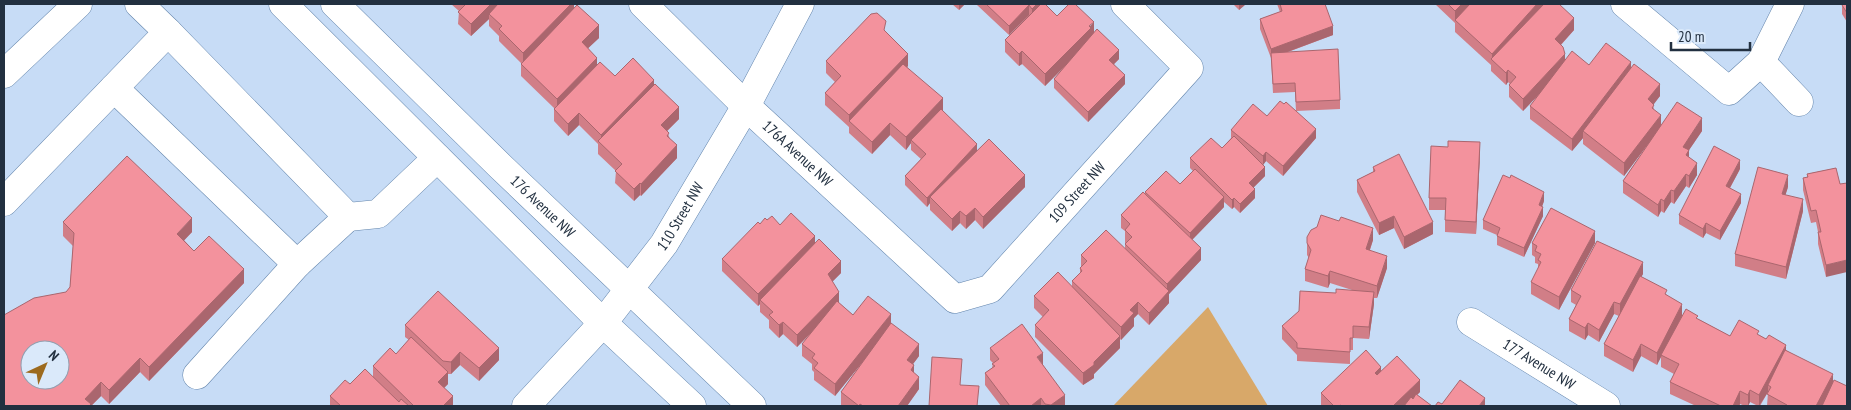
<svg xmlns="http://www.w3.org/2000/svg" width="1851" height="410" font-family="'PT Sans Narrow',sans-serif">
  <rect width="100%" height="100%" fill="#c7dcf6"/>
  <path fill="#d8a869" d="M1208,307L1268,406H1113Z"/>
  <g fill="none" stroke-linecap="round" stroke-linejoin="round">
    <g stroke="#6385ac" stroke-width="29">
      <g id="minor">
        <path d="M283,4L603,323L692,406"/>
        <path id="s1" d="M335,4L500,166L752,406"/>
        <path id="s2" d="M643,4L746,106L955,299L990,289L1189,68L1125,4"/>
        <path d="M1625,4L1729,91L1761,62L1790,4"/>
        <path d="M168,32L348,217L297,264L197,375"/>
        <path d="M1761,62L1799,102"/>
        <path d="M4,74L78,4"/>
        <path d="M114,88L297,264"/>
        <path d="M4,202L168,32L139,4"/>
        <path d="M348,217L378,214L437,158"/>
        <path id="s3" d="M1471,322L1606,406"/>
        <path id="s4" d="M526,406L603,323L664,244L746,106L800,4"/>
      </g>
    </g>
    <use href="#minor" stroke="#fff" stroke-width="28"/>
  </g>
  <g fill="#d17e87">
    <path d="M451,4H574V8L599,38L588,48L597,65L615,76L654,84L679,119L667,131L677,158L641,196L640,195L634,201L615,183L616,171L598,154V144L579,125L568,136L554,121V108L521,76V63L499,41V36L489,26V19L471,36L458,24L459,11Z"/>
    <path d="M952,4H965L959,10Z"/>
    <path d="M977,4H1045L1057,16L1094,33L1119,59L1114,64L1125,84L1088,122L1054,88V79L1063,68L1045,86L1022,64L1019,66L1005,52V40L1029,15L1009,35L977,5Z"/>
    <path d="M1233,4H1246L1239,10Z"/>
    <path d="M1277,4H1325L1333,35L1288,52L1340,100V109L1296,111L1295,92L1273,93L1271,58L1260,29V19L1280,12Z"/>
    <path d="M1435,4H1559L1574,30L1561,45L1565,60L1589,65L1631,69L1660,96L1653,104L1654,110L1661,126L1702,131L1689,150V158L1697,175L1689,188L1686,186L1674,204L1671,202L1664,213L1661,211L1658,217L1623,193V181L1651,140L1624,176L1583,144V138L1572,151L1530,119V106L1539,94L1523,111L1509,97V85L1510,84L1508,82L1506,85L1491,71V65L1455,32V23Z"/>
    <path d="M1847,4V22L1842,14V5Z"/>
    <path d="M886,32L908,66L907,67L942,110L977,151L1025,187L983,229L975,220L966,229L960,223L952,231L930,210V203L927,207L905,185V176L921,159L911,150V143L906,150L890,135L872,154L849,133V127L825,105V93L835,82L826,73V61Z"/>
    <path d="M1267,116L1316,138L1283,176L1266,161L1263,165L1265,176L1253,188L1255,198L1240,213L1234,207L1232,209L1224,202V207L1192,240L1201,260L1169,294V303L1149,325L1138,314L1134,318V326L1121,340L1120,339V348L1094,374V378L1083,385L1035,337V325L1043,317L1034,308V296L1072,287V281L1080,274V268L1081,267V255L1125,249V231L1121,228V215L1145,195V192L1180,184L1193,171L1190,168V158L1222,148L1231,138V130Z"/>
    <path d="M1448,147L1480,154L1476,234L1445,232V210H1429V198Z"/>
    <path d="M1373,167L1433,234L1404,249L1394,228L1379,235L1357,192V180L1373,172Z"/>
    <path d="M1836,168L1826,277L1818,244V232L1816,222L1811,223L1803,190V178L1807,177V174Z"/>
    <path d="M1740,169L1730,188L1741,203L1720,240L1706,233L1703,238L1679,224V215Z"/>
    <path d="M1788,187L1785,195L1803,211L1786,279L1735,266V254Z"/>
    <path d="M1544,201L1542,207L1543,216L1524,257L1497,245V235L1483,229V220Z"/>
    <path d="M767,220L780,225L815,244L841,273L832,282L839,303L853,315L891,323L919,356L913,364L914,373L919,389L907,406H843L841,405V392L865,359L835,396L814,380V372L812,370V364L802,356V344L810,334L797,347L783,334L779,338L769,328V320L760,312V304L758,306L722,271V259L760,224Z"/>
    <path d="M63,222L192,232L184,240L194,251L244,283L149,381L140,372L109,404L101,396L91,406H4L70,287L73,246L63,236Z"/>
    <path d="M1307,237L1373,240L1370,250L1387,268L1377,298H1374V304L1369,339L1353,338V350H1350V364L1297,361V355L1282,339V326L1336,293L1352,290L1330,283L1328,288L1305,281V269L1309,258L1307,255Z"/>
    <path d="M1532,243H1595L1559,310L1531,294V282L1538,270V264L1535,263V257L1532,255Z"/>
    <path d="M1643,274L1641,277L1667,295L1682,315L1698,319L1730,336L1759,335L1786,350L1833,383L1847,406H1767L1768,392L1760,406H1758L1750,402L1748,406H1745L1740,404L1739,406H1696L1670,394V382L1674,374L1661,367V356L1657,365L1641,356L1633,372L1604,356V344L1619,316L1614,314L1599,342L1588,335L1585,340L1569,331V319L1576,305L1571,302V290Z"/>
    <path d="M405,325L499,360L479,381L460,365L451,374H448V384L444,388L453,406H330V396L350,384L373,377V366L396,354L409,340L405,337Z"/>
    <path d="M990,348L1043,365L1065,406H1001L985,385V373L992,368L993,363L990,360Z"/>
    <path d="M1381,371L1420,392L1417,395L1432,406H1323L1321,405V393Z"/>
  </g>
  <g fill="#aa666e">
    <path d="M491,4H503L489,14V19L471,36V24Z"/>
    <path d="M571,4H574V13L523,65V53Z"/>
    <path d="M959,4H965L959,10Z"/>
    <path d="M1037,4H1045L1032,18V9Z"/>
    <path d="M1239,4H1246L1239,10Z"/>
    <path d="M1462,4H1473L1455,20V23V11Z"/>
    <path d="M1537,4H1547L1492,60V54Z"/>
    <path d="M1029,5V15L1009,35V26Z"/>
    <path d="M1574,18V30L1555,51V39Z"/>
    <path d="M1094,22V34L1091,40L1045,86V74Z"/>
    <path d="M599,25V38L582,54V42Z"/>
    <path d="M1333,26V35L1271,58V49Z"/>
    <path d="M1119,50V59L1109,69V60Z"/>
    <path d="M1022,51V64L1019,66V54Z"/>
    <path d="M908,54V66L852,124L849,121V127V115Z"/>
    <path d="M1565,54V67L1523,111V99Z"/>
    <path d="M597,58V70L557,111V99Z"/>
    <path d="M1631,62V74L1583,131V138L1572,151V139Z"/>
    <path d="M1508,70V82L1506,85V73Z"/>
    <path d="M1125,75V84L1088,122V112Z"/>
    <path d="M654,80V92L601,144V135Z"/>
    <path d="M1660,84V96L1648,112V99Z"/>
    <path d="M943,98V110L913,142L911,140V143L906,150V137Z"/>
    <path d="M679,107V119L661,137V125Z"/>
    <path d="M579,113V125L568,136V124Z"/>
    <path d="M1661,115V127L1624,176V163Z"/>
    <path d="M1702,118V131L1683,159V147Z"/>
    <path d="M890,123V135L872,154V142Z"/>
    <path d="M1316,129V138L1283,176V166Z"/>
    <path d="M1480,142V154L1476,234V222Z"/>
    <path d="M977,144V153L930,197V203L927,207V198Z"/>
    <path d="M677,145V158L641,196V184Z"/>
    <path d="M1689,150V163L1686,155Z"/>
    <path d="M1266,152V161L1263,165V156Z"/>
    <path d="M1740,160V169L1726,195V186Z"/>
    <path d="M1697,163V175L1689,188V176Z"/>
    <path d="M1265,167V176L1249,192V183Z"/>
    <path d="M1686,174V186L1674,204V191Z"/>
    <path d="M1025,175V187L983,229V217Z"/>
    <path d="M1788,175V187L1782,206V194Z"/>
    <path d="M640,183V195L634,201V189Z"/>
    <path d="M1255,189V198L1240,213V204Z"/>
    <path d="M1671,190V202L1664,213V201Z"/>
    <path d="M1544,192V201L1539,214V205Z"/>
    <path d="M1741,194V203L1720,240V231Z"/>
    <path d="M1224,197V207L1190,242V233Z"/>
    <path d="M1234,198V207L1232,209V200Z"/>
    <path d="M1661,199V211L1658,217V205Z"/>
    <path d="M1803,199V211L1786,279V267Z"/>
    <path d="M1543,207V216L1524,257V248Z"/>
    <path d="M975,208V220L966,229V216Z"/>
    <path d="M960,211V223L952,231V219Z"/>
    <path d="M1394,216V228L1379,235V223Z"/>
    <path d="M192,218V232L177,248V234Z"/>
    <path d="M1433,222V234L1404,249V237Z"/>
    <path d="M1706,223V233L1703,238V229Z"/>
    <path d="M1373,228V240L1366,261V249Z"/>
    <path d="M1595,231V243L1559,310V297Z"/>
    <path d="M815,236V248L760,300V304L758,306V294Z"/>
    <path d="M1201,248V260L1169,294V303L1149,325V313L1167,293V284Z"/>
    <path d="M1387,256V268L1377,298V286Z"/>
    <path d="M1847,260V272L1826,277V265Z"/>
    <path d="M841,261V273L828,286V274Z"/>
    <path d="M1643,262V274L1620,316V304Z"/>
    <path d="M244,269V283L149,381V367Z"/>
    <path d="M1330,271V283L1328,288V276Z"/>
    <path d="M839,292V304L797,347V335Z"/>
    <path d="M1374,292V304L1369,339V327Z"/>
    <path d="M1138,302V314L1134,318V326L1121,340V327L1130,310Z"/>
    <path d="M1614,302V314L1599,342V330Z"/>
    <path d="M1682,304V316L1657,365V353Z"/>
    <path d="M891,314V327L835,396V384Z"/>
    <path d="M783,322V334L779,338V325Z"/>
    <path d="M1588,323V335L1585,340V328Z"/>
    <path d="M1120,336V348L1094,374V378L1083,385V373Z"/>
    <path d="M919,344V356L907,372V360Z"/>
    <path d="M1641,344V356L1633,372V360Z"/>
    <path d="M1786,345V357L1768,385V392L1759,406V395Z"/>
    <path d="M499,348V360L479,381V368Z"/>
    <path d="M460,352V365L451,374V362Z"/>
    <path d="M1043,353V365L1037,357Z"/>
    <path d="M140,358V372L109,404V390Z"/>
    <path d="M914,365V377L911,370Z"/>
    <path d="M1381,367V379L1375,385V373Z"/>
    <path d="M448,372V384L438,394V382Z"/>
    <path d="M1833,374V386L1822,406H1816Z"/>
    <path d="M919,377V389L907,406H898Z"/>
    <path d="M1420,380V392L1405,406H1393Z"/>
    <path d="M101,382V396L91,406H85V399Z"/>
    <path d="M1750,390V402L1748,406V395Z"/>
    <path d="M1740,391V404L1739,406H1733Z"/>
    <path d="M1065,395V406H1051V405Z"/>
    <path d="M453,396V406H443Z"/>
    <path d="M1041,398V406H1031Z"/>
    <path d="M1485,398V406H1479Z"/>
  </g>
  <g fill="#f3929d" stroke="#aa666e" fill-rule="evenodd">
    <path d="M464,4H491L471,24L458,12L465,5Z"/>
    <path d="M498,4H571L523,53L499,29L502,26L489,14Z"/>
    <path d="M986,4H1037L1032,9L1029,5L1009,26Z"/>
    <path d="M1041,4H1045L1057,16L1069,4H1075L1094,22L1089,26L1091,28L1045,74L1022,51L1019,54L1005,40Z"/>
    <path d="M1280,4H1325L1333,26L1271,49L1260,19L1282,11Z"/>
    <path d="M1448,4H1462L1455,11Z"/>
    <path d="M1470,4H1537L1492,54L1455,20Z"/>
    <path d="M1544,4H1559L1574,18L1555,39L1563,47L1565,54L1523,99L1509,85L1516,77L1508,70L1506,73L1491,59Z"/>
    <path d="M1844,4H1847V13L1842,5Z"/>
    <path d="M577,5L599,25L582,42L597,58L557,99L521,64Z"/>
    <path d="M877,13L886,21L884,30L908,54L849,115L825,93L841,76L826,61L871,14Z"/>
    <path d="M1097,29L1119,50L1109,60L1125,75L1088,112L1054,79Z"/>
    <path d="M1606,43L1631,62L1572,139L1530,106L1572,51L1589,65Z"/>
    <path d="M1338,49L1340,100L1296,102L1295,83L1273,84L1271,53Z"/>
    <path d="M633,58L654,80L601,135L579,113L568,124L554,109L600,62L615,76Z"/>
    <path d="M903,64L943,98L906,137L890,123L872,142L849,121Z"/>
    <path d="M1634,64L1660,84L1648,99L1654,105L1652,108L1661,115L1624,163L1583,131Z"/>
    <path d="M655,84L679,107L661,125L669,133L667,136L677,145L641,184L640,183L634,189L615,171L622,164L598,141Z"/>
    <path d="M1280,101L1284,104L1286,102L1316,129L1283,166L1266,152L1263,156L1231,130L1253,104L1267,116Z"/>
    <path d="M1677,102L1702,118L1683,147L1689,150L1686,155L1697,163L1689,176L1686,174L1674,191L1671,190L1664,201L1661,199L1658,205L1623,181Z"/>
    <path d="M941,109L977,144L927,198L905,176L926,154L911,140Z"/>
    <path d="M1234,136L1265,167L1249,183L1255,189L1240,204L1234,198L1232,200L1190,158L1211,138L1222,148Z"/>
    <path d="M989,139L1025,175L983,217L975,208L966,216L960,211L952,219L930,197Z"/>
    <path d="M1448,141L1480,142L1476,222L1445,220L1446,198H1429L1431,146L1448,147Z"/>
    <path d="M1714,146L1740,160L1726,186L1741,194L1720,231L1706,223L1703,229L1679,215Z"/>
    <path d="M1399,154L1433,222L1404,237L1394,216L1379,223L1357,180L1375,171L1373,167Z"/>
    <path d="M127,156L192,218L177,234L194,251L209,236L244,269L149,367L140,358L109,390L101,382L85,399L91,404L89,406H4V315L34,298L66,292L70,287L74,233L63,222ZM30,350H60V380H30Z"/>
    <path d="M1758,167L1788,175L1782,194L1803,199L1786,267L1735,254Z"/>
    <path d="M1836,168L1840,184L1847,183V260L1826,265L1818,232H1821L1816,210L1811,211L1803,178L1808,177L1807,174Z"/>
    <path d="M1195,169L1224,197L1190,233L1145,192L1166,171L1180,184Z"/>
    <path d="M1503,175L1510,178L1511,175L1544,192L1539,205L1543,207L1524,248L1497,236L1500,228L1483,220Z"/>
    <path d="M1143,192L1201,248L1167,284L1125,244L1132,237L1125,230L1130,224L1121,215Z"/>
    <path d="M1551,208L1595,231L1559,297L1531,282L1541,262L1538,260L1541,254L1535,251L1537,246L1532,243Z"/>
    <path d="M791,213L815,236L758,294L722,259L758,222L760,224L765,218L767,220L772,216L780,225Z"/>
    <path d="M1321,215L1339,221L1341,217L1373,228L1366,249L1387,256L1377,286L1330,271L1328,276L1305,269L1311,250L1307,243V237L1311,230L1317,227Z"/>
    <path d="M1106,230L1169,291L1149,313L1138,302L1130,310L1134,313L1121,327L1072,281L1082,271L1080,268L1087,261L1081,255Z"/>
    <path d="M819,239L841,261L828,274L839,292L797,335L783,322L779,325L769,315L773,312L760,300Z"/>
    <path d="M1597,241L1643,262L1620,304L1614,302L1599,330L1588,323L1585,328L1569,319L1581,296L1571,290Z"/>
    <path d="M1058,272L1120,336L1094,362V365L1083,373L1035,325L1049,310L1034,296Z"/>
    <path d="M1640,276L1667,290L1665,294L1682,304L1657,353L1641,344L1633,360L1604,344Z"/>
    <path d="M1336,289L1374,292L1369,327L1353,326V338H1350V352L1297,348V343L1282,326L1299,311L1300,291L1336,293Z"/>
    <path d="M438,291L499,348L479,368L460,352L451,362L443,361L405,325Z"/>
    <path d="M868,296L891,314L835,384L814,368L818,363L812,358L815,354L802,344L837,301L853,315Z"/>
    <path d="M1686,309L1698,316L1696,318L1730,336L1739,320L1759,331L1757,334L1766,339L1769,335L1786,345L1759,395L1750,390L1748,395L1740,391L1733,406H1721L1670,382L1679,364L1661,355Z"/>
    <path d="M891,323L919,344L907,360L914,365L911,370L919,377L898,406H863L860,404L859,406L841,392Z"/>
    <path d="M1022,324L1043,353L1037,357L1065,395L1051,405L1045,404L1041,398L1031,406H1010L985,373L995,366L992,364L999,359L990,348Z"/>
    <path d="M411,337L448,372L438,382L453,396L443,406H414L373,366L390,348L396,354Z"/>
    <path d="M1366,350L1381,367L1375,373L1377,375L1397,356L1420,380L1393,406H1342L1341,405L1339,406H1334L1321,393Z"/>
    <path d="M1785,350L1833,374L1816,406H1786L1787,405L1767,394L1771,387L1768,385Z"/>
    <path d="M932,357L962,359L960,385L979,386L977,406H929Z"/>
    <path d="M365,369L399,402L401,399L409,406H341L330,396L345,380L350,384Z"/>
    <path d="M1460,380L1485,398L1479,406H1435L1438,402L1442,404Z"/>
    <path d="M1834,380L1847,386V406H1822Z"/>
    <path d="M1416,394L1432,406H1404L1411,397L1413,399Z"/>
  </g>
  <g text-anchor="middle" stroke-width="5" stroke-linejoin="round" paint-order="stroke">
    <g font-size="15" fill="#223040" stroke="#dae9fa">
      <text dy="5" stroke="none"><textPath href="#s2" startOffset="215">176A Avenue NW</textPath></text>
      <text dy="5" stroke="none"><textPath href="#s2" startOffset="596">109 Street NW</textPath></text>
      <text dy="5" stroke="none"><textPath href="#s1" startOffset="290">176 Avenue NW</textPath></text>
      <text dy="5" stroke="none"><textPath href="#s4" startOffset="245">110 Street NW</textPath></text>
      <text dy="5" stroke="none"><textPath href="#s3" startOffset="80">177 Avenue NW</textPath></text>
    </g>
  </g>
  <rect width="1851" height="410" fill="none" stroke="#223040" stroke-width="10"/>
  <g transform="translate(45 365) rotate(44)"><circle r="24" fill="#dae9fa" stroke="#909fb0"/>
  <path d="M0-4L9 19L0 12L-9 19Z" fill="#9c6a1e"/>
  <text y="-8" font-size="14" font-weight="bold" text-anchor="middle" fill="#223040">N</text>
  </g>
  <path d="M1671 42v8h79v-8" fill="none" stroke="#223040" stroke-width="2.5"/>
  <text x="1678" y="42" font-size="15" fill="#223040" stroke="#dae9fa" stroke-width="4" paint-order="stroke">20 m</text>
</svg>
